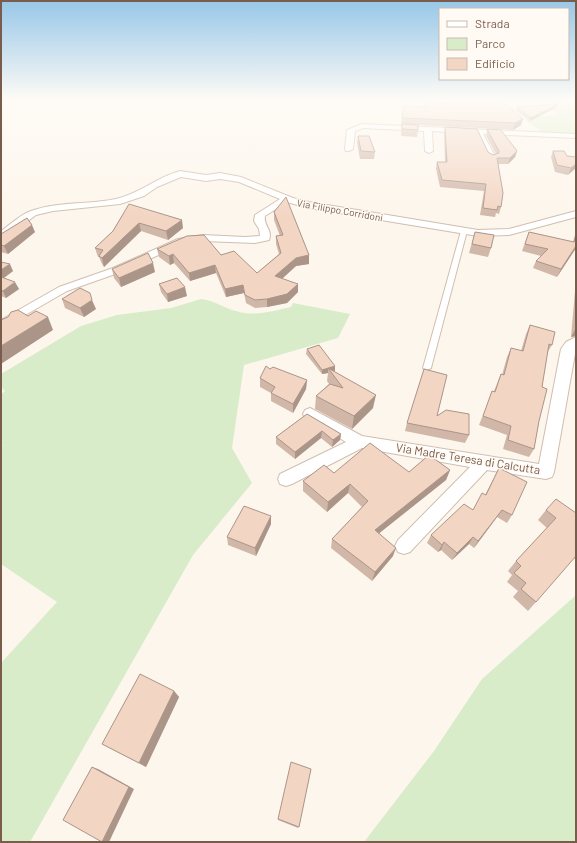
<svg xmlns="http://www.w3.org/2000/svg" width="577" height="843" font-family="Barlow,sans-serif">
  <rect width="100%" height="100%" fill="#fdf6ec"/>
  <g fill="#d8ecc9">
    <path d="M541,100L576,102V135L544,133L522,118L558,115Z"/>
    <path d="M201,299C214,300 223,308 236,311C254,317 273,311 291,307L293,303L350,314L338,338L244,365L232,448L252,483L193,555L30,842H1V663L57,602L1,564V448L3,445L1,444V395L5,391L1,387V374L81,326L117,315L171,308Z"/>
    <path d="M576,595V842H364L434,751L482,679Z"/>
  </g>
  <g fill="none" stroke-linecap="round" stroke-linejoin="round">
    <g stroke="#d1beb0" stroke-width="2">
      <path id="service" d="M464,229L467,231L431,368L427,370L423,368L461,231Z"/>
    </g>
    <g stroke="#d1beb0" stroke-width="2">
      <g id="minor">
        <path d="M362,124L576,134V138L483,134L496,158L492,160L488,158L476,134L432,131L433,151L429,153L425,151L424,131L363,128L355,131L353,149L349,151H346L345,149L347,130Z"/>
        <path d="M180,171L206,175L220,173L241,177L293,198L309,202L478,230L509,229L576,211V217L509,235L478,236L308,208L287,202L265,216C263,225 273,230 269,240L255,243L203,241L185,243L121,272L67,291L1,329V320L59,287L113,268L178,239L203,235L245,237L260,236L259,229L254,221L255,215L280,199L239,182L220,179L206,181L181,177L157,187L144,196L120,204L53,211L36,215L5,238L1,239V231C10,225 21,214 31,211C59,201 88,205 116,199C139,194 157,177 180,171Z"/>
        <path d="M576,337V348L554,472L552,477L546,479L487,470L410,552L404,554L398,552L395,546L398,540L470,467L362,448L292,484L286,486L280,484L278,479L280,474L346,442L305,418L303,414L305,410L310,408L362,436L539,464L561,349L566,342Z"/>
      </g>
    </g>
    <use href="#service" fill="#fff" fill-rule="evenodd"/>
    <use href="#minor" fill="#fff" fill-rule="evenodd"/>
  </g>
  <g fill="#d1b7a8">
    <path d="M501,102L521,125L513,130L418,125V130L417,137L401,136L402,124H401L404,106L424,107L425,104Z"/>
    <path d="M517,107H557L530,121L516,111Z"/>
    <path d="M445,127L493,155L496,154L486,136L487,129L517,151L515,157L508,164H498L501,207L499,214L496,213L495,217L480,215L484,191L440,187L436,169L437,162H445L444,133Z"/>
    <path d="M358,136L375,152L374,159H360L357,143Z"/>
    <path d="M553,151L567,156L576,157L568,175L555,172L551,157Z"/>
    <path d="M129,204L183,228L168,240L141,231L104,267L102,264L99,257H98L95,248L113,231Z"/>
    <path d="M274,212L309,255V264L296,266L282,279L298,284V292L287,303L267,307L255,308L246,303L244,293L226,297L216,273L190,281L174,263L170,265L159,257L157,249L221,255L257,273L279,254L276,244V236H280L274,220Z"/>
    <path d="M576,231V248L557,277L533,268L536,261L541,256L522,251L529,232L573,242Z"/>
    <path d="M35,232L8,254L1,252V234Z"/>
    <path d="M475,232L491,248L488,257L469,253Z"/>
    <path d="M1,262L13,271L4,278L19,289L6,298L1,296Z"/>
    <path d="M112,269L155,272L121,287L114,278Z"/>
    <path d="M576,280V336L571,337L575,291Z"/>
    <path d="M159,284L187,296L168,302L161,292Z"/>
    <path d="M62,299L96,309L84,317L65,308Z"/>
    <path d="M530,325L552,345L547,353L542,387L539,421L534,449L529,457L503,449L507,435L479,425L489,400L492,391H494L501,374L502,375L507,357L511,348L521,351L526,334Z"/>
    <path d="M307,349L335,371H333L373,408L352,429L315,409L316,396L329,384L327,381L328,373L322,374L306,354Z"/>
    <path d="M270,369L307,380L306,389L293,413L271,401V393L260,387V378Z"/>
    <path d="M307,414L341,434L340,440L332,447L321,438L295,459L276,444V437Z"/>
    <path d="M437,416L469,435L465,443L405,431L407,423Z"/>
    <path d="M499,468L512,515L507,523L497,517L474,548L469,544L452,560L441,550L438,552L427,543L431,535L473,510L485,495Z"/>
    <path d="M450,470L446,480L379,533L393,556L372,581L331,548L332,539L362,507L348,493L327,512L303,491V481L334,473L409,472Z"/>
    <path d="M546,510L576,513L536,602L528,611L513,597L518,591L507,582L512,575L508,571L516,561L547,528L538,520Z"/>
    <path d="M271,516V524L256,556L228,545L227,537Z"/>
    <path d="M174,691L179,697L146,767L102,744Z"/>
    <path d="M311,769L298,828L278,820V819Z"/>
  </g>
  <g fill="#aa9588">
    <path d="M558,104L557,107L530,121L531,118Z"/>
    <path d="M523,119L521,125L513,130L515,123Z"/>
    <path d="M517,151L515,157L508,164L510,158Z"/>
    <path d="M576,164V168L568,175L571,168Z"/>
    <path d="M182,220L183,228L168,240L166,231Z"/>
    <path d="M139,223L141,231L104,267L102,258Z"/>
    <path d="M32,225L35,232L8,254L4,246Z"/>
    <path d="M576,246V248L557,277L561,269Z"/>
    <path d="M173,254L174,263L170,265L169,256Z"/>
    <path d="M309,255V264L296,266L275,285V276L296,258Z"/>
    <path d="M153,263L155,272L121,287L119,278Z"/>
    <path d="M10,264L13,271L1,280V270Z"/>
    <path d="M215,265L216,273L190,281L189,273Z"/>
    <path d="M15,282L19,289L6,298L3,291Z"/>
    <path d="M298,284V292L287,303L267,307V299Z"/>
    <path d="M243,285L244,293L226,297L225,289Z"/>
    <path d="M185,287L187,296L168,302L167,294Z"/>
    <path d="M92,300L96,309L84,317L80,308Z"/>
    <path d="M48,317L53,330L1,364V346Z"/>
    <path d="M576,328V336L571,337Z"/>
    <path d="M335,366V371L331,372L328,368Z"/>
    <path d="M328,368V373L322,374V370Z"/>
    <path d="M307,380L306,389L293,413V404Z"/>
    <path d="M376,395L373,408L352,429L354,416Z"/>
    <path d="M322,431L321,438L295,459V452Z"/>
    <path d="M341,434L340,440L332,447L333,440Z"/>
    <path d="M450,470L446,480L372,539L375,530Z"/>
    <path d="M350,484L348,493L327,512L328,502Z"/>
    <path d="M502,510L497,517L474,548L478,541Z"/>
    <path d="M271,516V524L256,556L255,548Z"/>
    <path d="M473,537L469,544L452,560L457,553Z"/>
    <path d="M444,542L441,550L438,552L442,545Z"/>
    <path d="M396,548L393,556L372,581L375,572Z"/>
    <path d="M174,691L179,697L146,767L139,763Z"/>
    <path d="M92,767L98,769L134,789L109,842H102Z"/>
  </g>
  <g fill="#f3d5c3" stroke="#aa9588">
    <path d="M501,102L504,106L507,105L523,119L515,123L402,118L404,106L427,107L425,104Z"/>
    <path d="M558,104L531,118L517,107Z"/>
    <path d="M402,124L418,125V130L402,129Z"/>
    <path d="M445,127L477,129L488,152L493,155L499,153V151L487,129L501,130L517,151L510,158H497L503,193L501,207L498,206L497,210L483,208L486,184L442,180L437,162H447Z"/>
    <path d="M358,136H369L375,152L361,151Z"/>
    <path d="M553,151H564L567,156L576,157V164L571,168L557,165Z"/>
    <path d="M286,197L309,255L296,258L275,276L298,284L287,294L267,299L255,300L245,295L243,285L225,289L215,265L189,273L173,254L169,256L157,249L187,236L204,235L221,255L234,251L257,273L281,253L276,236L283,235L274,212Z"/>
    <path d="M129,204L182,220L166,231L139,223L102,258L99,256L103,250L95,248L113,231Z"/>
    <path d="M27,218L32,225L4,246L1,245V234Z"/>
    <path d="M475,232L494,235L491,248L472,244Z"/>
    <path d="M529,232L574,242L576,235V246L561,269L536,261L548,249L525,244Z"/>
    <path d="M148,253L153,263L119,278L112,269Z"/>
    <path d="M1,262L10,264L1,270Z"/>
    <path d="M1,277L15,282L3,291L1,290Z"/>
    <path d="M177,278L185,287L167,294L159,284Z"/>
    <path d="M80,288L90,293L92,300L80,308L62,299Z"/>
    <path d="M18,310L28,316L36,311L48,317L1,346V320L8,317L11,312Z"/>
    <path d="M530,325L555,332L552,345L549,344L542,387L547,389L539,421L534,449L508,440L511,426L483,416L492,391L495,392L501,374L504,375L511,348L523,351Z"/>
    <path d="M319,345L335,366L322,370L307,349Z"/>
    <path d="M266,366L270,369L273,367L307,380L293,404L271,393L275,387L260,378Z"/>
    <path d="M328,368L376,395L354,416L316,396L330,384L343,388Z"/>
    <path d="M424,369L447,375L437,416L446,410L469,414V435L407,423Z"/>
    <path d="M307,414L341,434L333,440L322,431L295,452L276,437Z"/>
    <path d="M370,443L409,472L429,455L450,470L375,530L396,548L375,572L332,539L368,501L350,484L328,502L303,481L324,465L334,473Z"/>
    <path d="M499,468L527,482L512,515L502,510L478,541L473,537L457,553L444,542L442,545L431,535L464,504L473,510L482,493L486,495Z"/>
    <path d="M556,499L576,513V556L536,602L521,589L526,583L514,573L521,566L516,561L556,518L546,510Z"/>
    <path d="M244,506L271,516L255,548L227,537Z"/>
    <path d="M140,674L174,691L139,763L102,744Z"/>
    <path d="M291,762L311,769L299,827L278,819Z"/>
    <path d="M92,767L129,787L102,842L63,820Z"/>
  </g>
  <linearGradient id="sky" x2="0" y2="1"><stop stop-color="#97c7e8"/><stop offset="0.46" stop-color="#fefbf6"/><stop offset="1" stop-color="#fefbf6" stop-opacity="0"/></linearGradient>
  <rect width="577" height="217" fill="url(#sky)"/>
  <g text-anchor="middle" stroke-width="3" stroke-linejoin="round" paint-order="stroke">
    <g font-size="10" fill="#7a5c4d" stroke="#fffaf3">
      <text transform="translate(340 210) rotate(10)" y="4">Via Filippo Corridoni</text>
    </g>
    <g font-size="12" fill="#7a5c4d" stroke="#fffaf3">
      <text transform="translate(468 459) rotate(9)" y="4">Via Madre Teresa di Calcutta</text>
    </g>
  </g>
  <rect width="577" height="843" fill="none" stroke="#7a5c4d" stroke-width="4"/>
  <rect x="439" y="8" width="130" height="72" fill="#fffaf3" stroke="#cabbb1"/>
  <rect x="447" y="21" width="20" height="6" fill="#ffffff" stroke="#cabbb1"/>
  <text x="475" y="28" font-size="12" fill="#7a5c4d">Strada</text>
  <rect x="447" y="38" width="20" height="12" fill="#d8ecc9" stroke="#cabbb1"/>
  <text x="475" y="48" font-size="12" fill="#7a5c4d">Parco</text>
  <rect x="447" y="58" width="20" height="12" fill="#f3d5c3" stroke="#cabbb1"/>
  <text x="475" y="68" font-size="12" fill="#7a5c4d">Edificio</text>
</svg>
